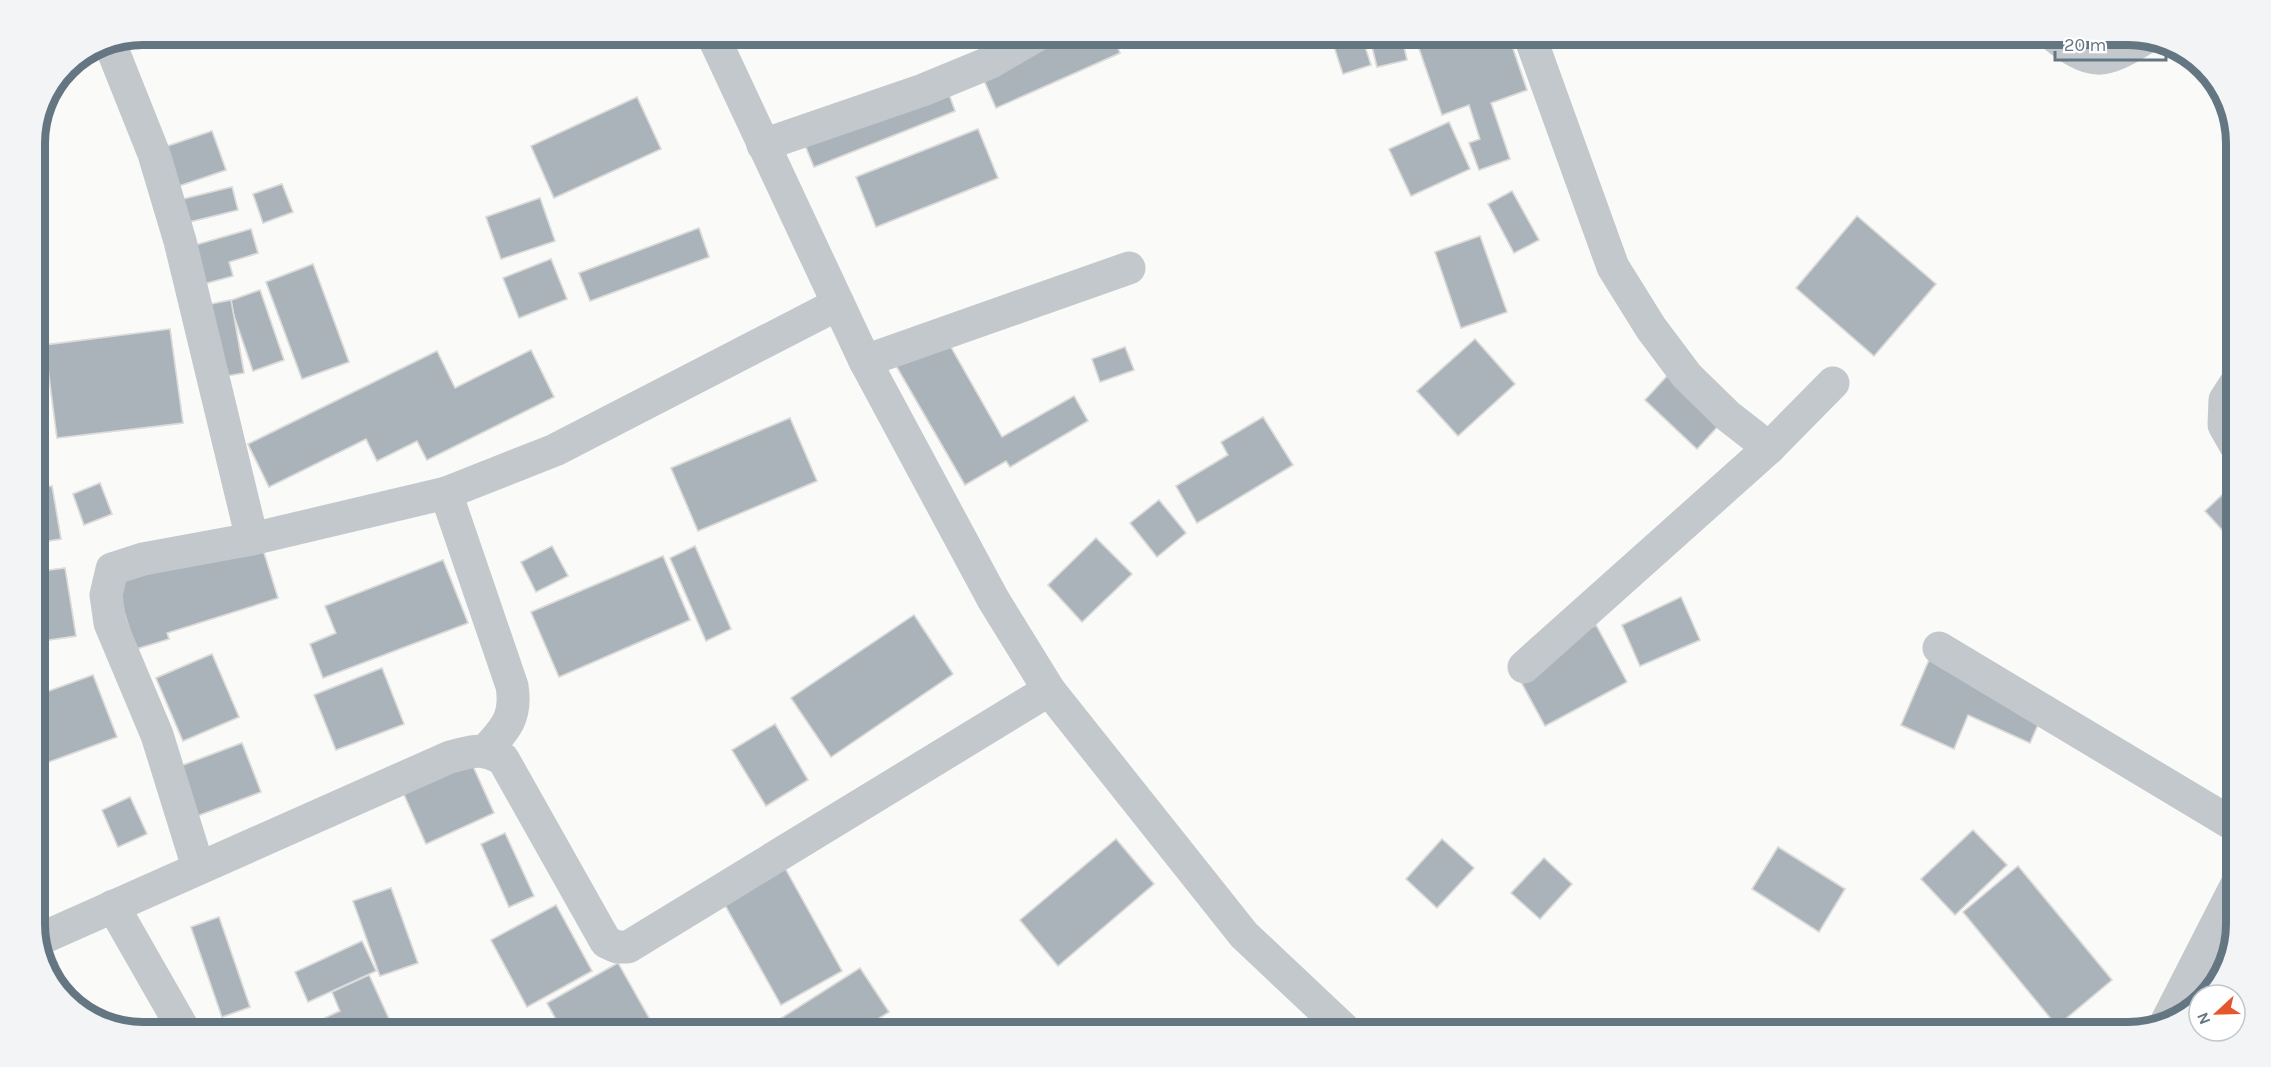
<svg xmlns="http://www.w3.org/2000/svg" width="2271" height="1067" font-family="Karla,sans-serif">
  <rect width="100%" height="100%" fill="#fafaf8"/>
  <g fill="#aab3b9" stroke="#dcdcda" stroke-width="1.5">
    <path d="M483,34H515L486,43Z"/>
    <path d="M483,34H515L486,43Z"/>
    <path d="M1045,34H1112L1120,53L996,108L977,64Z"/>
    <path d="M1045,34H1112L1120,53L996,108L977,64Z"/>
    <path d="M1330,34H1361L1371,65L1343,74Z"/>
    <path d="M1330,34H1361L1371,65L1343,74Z"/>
    <path d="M1369,34H1401L1407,60L1377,67Z"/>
    <path d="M1369,34H1401L1407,60L1377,67Z"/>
    <path d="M1414,34H1508L1527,90L1491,103L1510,159L1479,170L1469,143L1480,139L1469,105L1442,115Z"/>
    <path d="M1414,34H1508L1527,90L1491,103L1510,159L1479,170L1469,143L1480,139L1469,105L1442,115Z"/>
    <path d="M1583,34H1623L1588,48Z"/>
    <path d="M1583,34H1623L1588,48Z"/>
    <path d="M946,86L955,111L814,167L803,140Z"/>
    <path d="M946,86L955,111L814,167L803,140Z"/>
    <path d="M637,97L661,149L554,198L531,146Z"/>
    <path d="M637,97L661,149L554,198L531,146Z"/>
    <path d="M1449,122L1470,169L1411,196L1389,149Z"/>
    <path d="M1449,122L1470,169L1411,196L1389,149Z"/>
    <path d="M978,129L998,178L876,227L856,177Z"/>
    <path d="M978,129L998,178L876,227L856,177Z"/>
    <path d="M212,131L226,170L167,190L153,151Z"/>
    <path d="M212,131L226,170L167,190L153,151Z"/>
    <path d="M282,184L293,212L263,223L253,194Z"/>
    <path d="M282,184L293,212L263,223L253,194Z"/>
    <path d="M232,187L238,210L185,223L179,200Z"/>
    <path d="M232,187L238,210L185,223L179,200Z"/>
    <path d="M1512,191L1539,240L1514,253L1488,204Z"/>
    <path d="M1512,191L1539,240L1514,253L1488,204Z"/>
    <path d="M540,198L555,241L501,259L486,217Z"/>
    <path d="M540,198L555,241L501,259L486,217Z"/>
    <path d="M1857,216L1936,284L1874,356L1796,288Z"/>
    <path d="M1857,216L1936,284L1874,356L1796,288Z"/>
    <path d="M699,228L709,257L590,301L579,273Z"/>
    <path d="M699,228L709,257L590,301L579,273Z"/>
    <path d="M251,229L258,253L229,262L233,276L196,286L185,248Z"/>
    <path d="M251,229L258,253L229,262L233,276L196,286L185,248Z"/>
    <path d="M1480,236L1507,312L1461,328L1435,252Z"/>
    <path d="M1480,236L1507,312L1461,328L1435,252Z"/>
    <path d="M551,259L567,299L519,318L503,278Z"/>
    <path d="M551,259L567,299L519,318L503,278Z"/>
    <path d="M313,264L349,362L302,379L266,282Z"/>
    <path d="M313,264L349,362L302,379L266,282Z"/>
    <path d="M260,290L284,360L253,371L229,301Z"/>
    <path d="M260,290L284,360L253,371L229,301Z"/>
    <path d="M231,300L244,373L214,378L201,306Z"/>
    <path d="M231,300L244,373L214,378L201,306Z"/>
    <path d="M936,321L1002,437L1074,396L1088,421L1010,467L1006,461L965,485L887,350Z"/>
    <path d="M936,321L1002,437L1074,396L1088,421L1010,467L1006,461L965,485L887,350Z"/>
    <path d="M170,329L183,423L57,438L45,345Z"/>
    <path d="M170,329L183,423L57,438L45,345Z"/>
    <path d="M1475,339L1515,384L1458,436L1417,391Z"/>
    <path d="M1475,339L1515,384L1458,436L1417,391Z"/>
    <path d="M1125,347L1134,370L1100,382L1092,359Z"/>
    <path d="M1125,347L1134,370L1100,382L1092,359Z"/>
    <path d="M531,350L554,397L427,460L417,441L377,461L366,439L269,487L248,444L437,351L455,388Z"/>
    <path d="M531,350L554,397L427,460L417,441L377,461L366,439L269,487L248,444L437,351L455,388Z"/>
    <path d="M1680,362L1732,411L1697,449L1645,400Z"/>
    <path d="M1680,362L1732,411L1697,449L1645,400Z"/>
    <path d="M1263,417L1293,465L1197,523L1176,486L1228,455L1221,442Z"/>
    <path d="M1263,417L1293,465L1197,523L1176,486L1228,455L1221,442Z"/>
    <path d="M790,418L817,481L698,531L671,468Z"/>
    <path d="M790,418L817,481L698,531L671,468Z"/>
    <path d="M2236,482V545L2205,511Z"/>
    <path d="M2236,482V545L2205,511Z"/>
    <path d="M100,483L112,514L84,525L73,494Z"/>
    <path d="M100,483L112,514L84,525L73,494Z"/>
    <path d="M52,486L61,539L35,543V488Z"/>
    <path d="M52,486L61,539L35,543V488Z"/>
    <path d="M1159,500L1186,533L1157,557L1130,523Z"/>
    <path d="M1159,500L1186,533L1157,557L1130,523Z"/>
    <path d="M255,524L278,598L167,633L169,639L136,649L110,569Z"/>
    <path d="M255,524L278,598L167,633L169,639L136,649L110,569Z"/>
    <path d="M1096,538L1132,574L1082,622L1048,585Z"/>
    <path d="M1096,538L1132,574L1082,622L1048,585Z"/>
    <path d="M552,546L568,576L536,592L521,562Z"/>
    <path d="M552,546L568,576L536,592L521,562Z"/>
    <path d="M695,546L731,629L706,641L670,558Z"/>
    <path d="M695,546L731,629L706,641L670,558Z"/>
    <path d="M663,556L690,620L559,677L531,612Z"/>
    <path d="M663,556L690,620L559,677L531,612Z"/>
    <path d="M443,560L468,623L323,678L310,644L336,633L325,606Z"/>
    <path d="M443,560L468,623L323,678L310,644L336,633L325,606Z"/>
    <path d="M65,568L76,636L35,642V572Z"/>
    <path d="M65,568L76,636L35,642V572Z"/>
    <path d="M1681,597L1700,640L1640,666L1622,625Z"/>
    <path d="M1681,597L1700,640L1640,666L1622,625Z"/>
    <path d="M914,615L953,674L831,757L791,698Z"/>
    <path d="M914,615L953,674L831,757L791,698Z"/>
    <path d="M1596,625L1627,682L1545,726L1514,669Z"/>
    <path d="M1596,625L1627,682L1545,726L1514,669Z"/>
    <path d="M212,654L239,717L183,741L156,678Z"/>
    <path d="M212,654L239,717L183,741L156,678Z"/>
    <path d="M1929,660L2044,711L2030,743L1968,715L1954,749L1901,725Z"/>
    <path d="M1929,660L2044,711L2030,743L1968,715L1954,749L1901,725Z"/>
    <path d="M382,668L404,724L336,750L314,695Z"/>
    <path d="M382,668L404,724L336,750L314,695Z"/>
    <path d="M93,675L117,737L35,767V696Z"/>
    <path d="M93,675L117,737L35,767V696Z"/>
    <path d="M775,724L808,780L766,806L732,750Z"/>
    <path d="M775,724L808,780L766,806L732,750Z"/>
    <path d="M462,742L494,813L426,844L394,772Z"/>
    <path d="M462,742L494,813L426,844L394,772Z"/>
    <path d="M242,743L261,792L197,816L178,767Z"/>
    <path d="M242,743L261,792L197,816L178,767Z"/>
    <path d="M130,797L147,834L118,847L102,810Z"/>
    <path d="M130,797L147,834L118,847L102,810Z"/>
    <path d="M1973,830L2007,865L1955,915L1921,879Z"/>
    <path d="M1973,830L2007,865L1955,915L1921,879Z"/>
    <path d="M505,833L534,896L509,907L481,844Z"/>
    <path d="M505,833L534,896L509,907L481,844Z"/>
    <path d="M1116,839L1154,884L1058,966L1020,920Z"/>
    <path d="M1116,839L1154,884L1058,966L1020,920Z"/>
    <path d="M1442,839L1474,868L1437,908L1406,879Z"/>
    <path d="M1442,839L1474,868L1437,908L1406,879Z"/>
    <path d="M1778,847L1845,889L1819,932L1752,889Z"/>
    <path d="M1778,847L1845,889L1819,932L1752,889Z"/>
    <path d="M1544,858L1572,884L1540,919L1511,893Z"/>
    <path d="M1544,858L1572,884L1540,919L1511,893Z"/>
    <path d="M781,861L842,971L781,1005L720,896Z"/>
    <path d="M781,861L842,971L781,1005L720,896Z"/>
    <path d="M2018,866L2112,980L2057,1026L1963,912Z"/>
    <path d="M2018,866L2112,980L2057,1026L1963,912Z"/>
    <path d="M391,888L418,963L380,976L353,901Z"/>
    <path d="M391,888L418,963L380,976L353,901Z"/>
    <path d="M556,905L592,971L527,1007L491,940Z"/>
    <path d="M556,905L592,971L527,1007L491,940Z"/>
    <path d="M219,917L250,1007L222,1017L191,927Z"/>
    <path d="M219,917L250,1007L222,1017L191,927Z"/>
    <path d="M362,941L376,971L308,1002L295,972Z"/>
    <path d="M362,941L376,971L308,1002L295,972Z"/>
    <path d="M48,942L76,1005L57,990L40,946Z"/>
    <path d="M48,942L76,1005L57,990L40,946Z"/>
    <path d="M618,963L657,1032H563L547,1003Z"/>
    <path d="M618,963L657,1032H563L547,1003Z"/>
    <path d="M860,968L889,1012L857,1032H789L780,1019Z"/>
    <path d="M860,968L889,1012L857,1032H789L780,1019Z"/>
    <path d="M369,975L395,1032H308L305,1027L340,1011L332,992Z"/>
    <path d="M369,975L395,1032H308L305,1027L340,1011L332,992Z"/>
    <path d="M532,1020L539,1032H512Z"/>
    <path d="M532,1020L539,1032H512Z"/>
    <path d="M1274,1025L1276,1032H1251Z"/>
    <path d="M1274,1025L1276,1032H1251Z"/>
  </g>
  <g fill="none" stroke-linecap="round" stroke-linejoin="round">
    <g stroke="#c3c8cc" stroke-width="33">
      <path d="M712,34L865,361L993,599L1049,690L1244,935L1347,1032"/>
      <path d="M1529,34L1613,267L1651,328L1687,376L1728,416L1769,448"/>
      <path d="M2052,34C2092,66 2102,65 2145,38"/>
      <path d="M109,41L154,154L180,241L252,539"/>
      <path d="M763,145L923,90L991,62L1039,34"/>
      <path d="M865,361L1129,268"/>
      <path d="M2236,383L2225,400L2224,425L2236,446"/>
      <path d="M446,493L512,686C517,716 506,729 486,750"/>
      <path d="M1939,648L2236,826"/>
      <path d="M1524,667L1769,448L1833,383"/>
      <path d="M198,867L157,735L110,623L106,595L112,569L143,559L252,539L446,493L555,450L838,304"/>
      <path d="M113,906L185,1032"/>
      <path d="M38,940L450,757C474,751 480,747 503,759L606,942L617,947H628L1049,690"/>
      <path d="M2167,1021L2236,886"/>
    </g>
  </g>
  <path d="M0 0H2271V1067H0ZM143 45H2128A98 98 0 0 1 2226 143V924A98 98 0 0 1 2128 1022H143A98 98 0 0 1 45 924V143A98 98 0 0 1 143 45Z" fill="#f3f4f5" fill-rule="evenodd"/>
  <path fill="none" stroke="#657683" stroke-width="8" d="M143 45H2128A98 98 0 0 1 2226 143V924A98 98 0 0 1 2128 1022H143A98 98 0 0 1 45 924V143A98 98 0 0 1 143 45Z"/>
  <g transform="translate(2217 1013) rotate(248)"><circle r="28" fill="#ffffff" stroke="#c1c8cd" stroke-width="1.5"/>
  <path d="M0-4.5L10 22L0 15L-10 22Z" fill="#e4572e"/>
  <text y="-9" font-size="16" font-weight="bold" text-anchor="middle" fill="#657683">N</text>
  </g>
  <path d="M2055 51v9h111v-9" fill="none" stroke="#657683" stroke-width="3"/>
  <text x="2064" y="51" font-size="18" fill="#657683" stroke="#ffffff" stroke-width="4.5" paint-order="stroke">20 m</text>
</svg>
